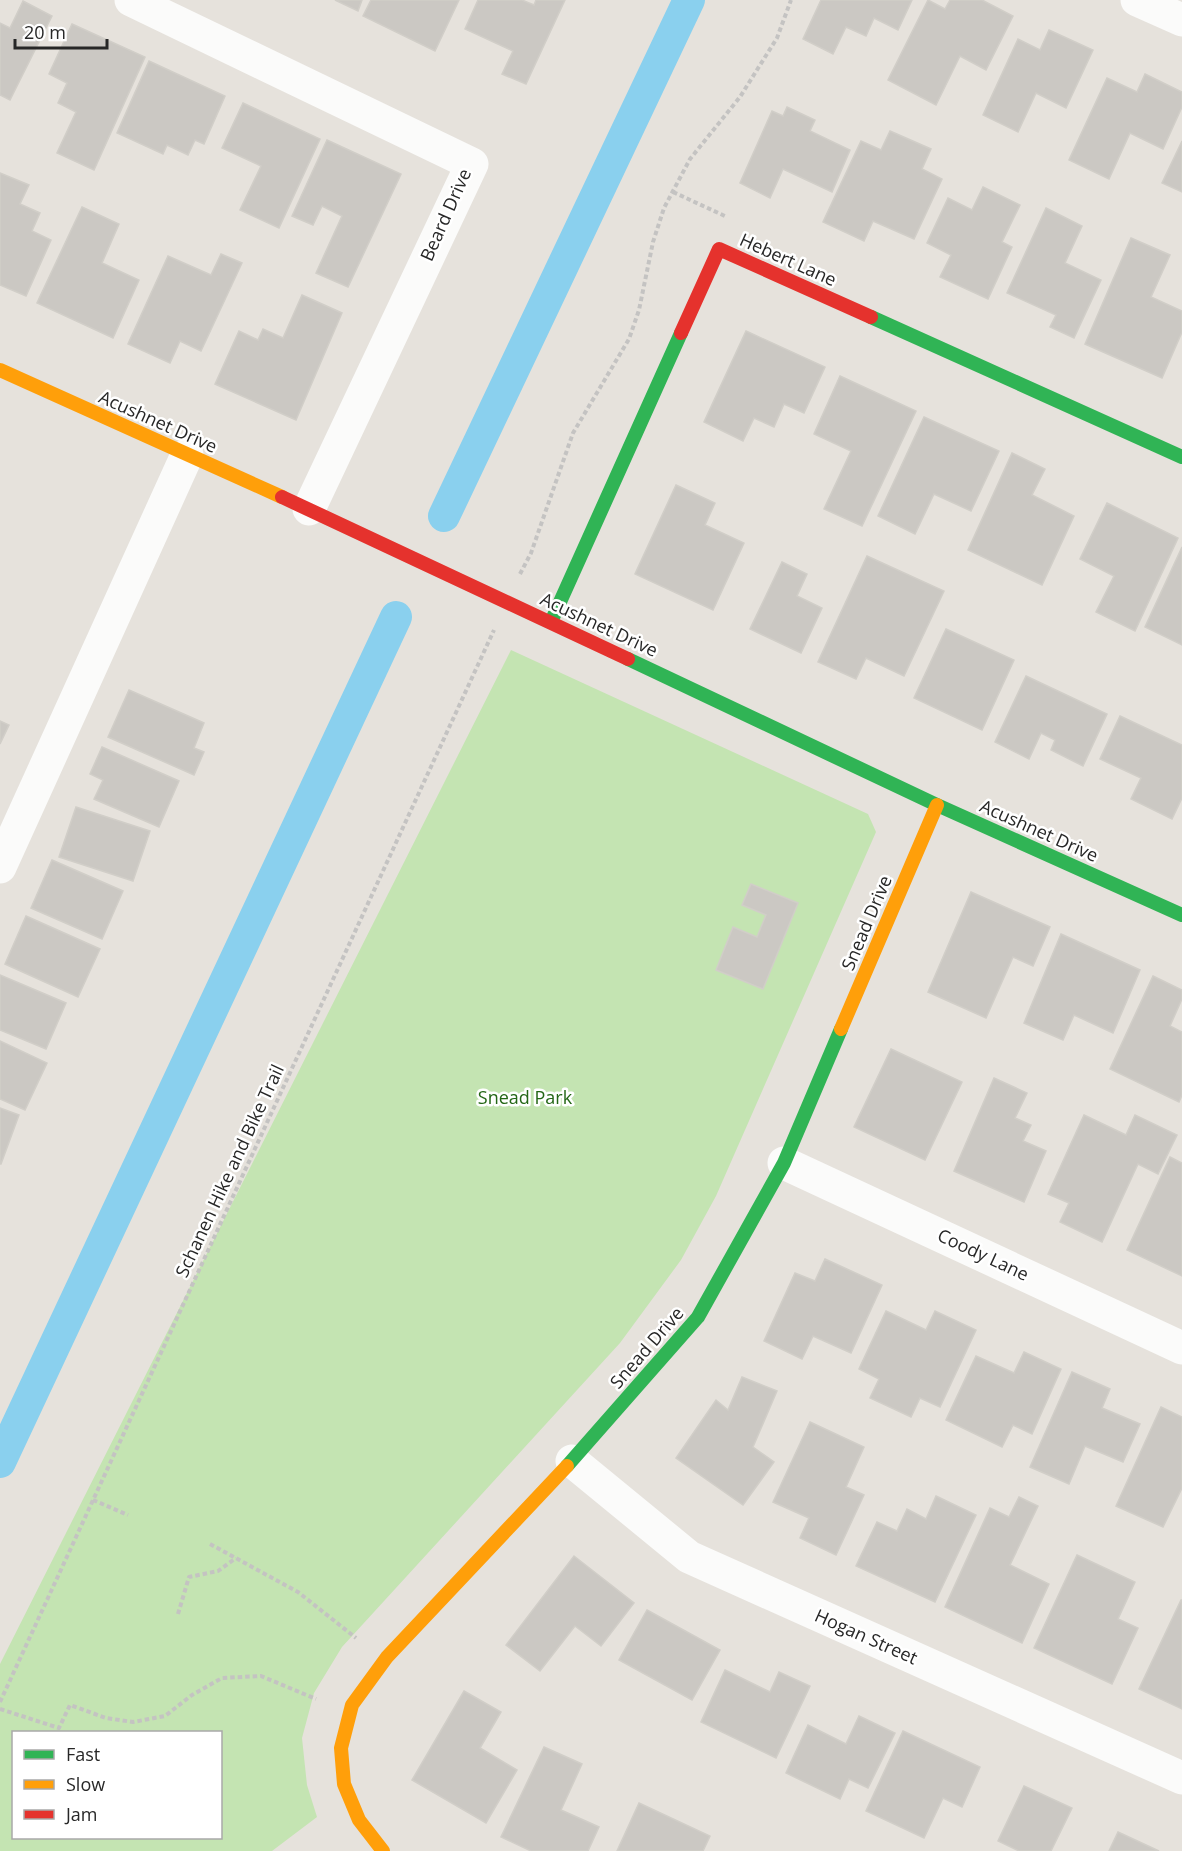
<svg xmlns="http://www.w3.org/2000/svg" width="1182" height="1851" font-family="'Open Sans',sans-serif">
  <rect width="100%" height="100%" fill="#e6e2dc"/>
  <path fill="#c4e4b2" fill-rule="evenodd" d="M511,650L868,814L876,832L716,1196L681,1260L620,1343L342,1647L314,1693L302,1738L307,1785L317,1817L272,1851H0V1664ZM14,1732H220V1838H14Z"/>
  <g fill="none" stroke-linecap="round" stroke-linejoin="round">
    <g stroke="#8ad0ee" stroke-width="32">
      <path d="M444,516L689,0"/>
      <path d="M0,1462L396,617"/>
    </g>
  </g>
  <g fill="#cbc8c3" stroke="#d1cec8" stroke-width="1.5">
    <path d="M335,0H362L358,11Z"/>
    <path d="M371,0H459L435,51L363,16Z"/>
    <path d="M478,0H522L534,5L536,0H565L526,84L502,74L513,51L465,29Z"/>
    <path d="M821,0H912L898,30L874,18L866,36L846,27L833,54L803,39Z"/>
    <path d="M928,0L945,9L950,0H982L1013,16L986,70L960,56L936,105L888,80Z"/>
    <path d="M23,1L52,16L10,100L0,95V23L10,28Z"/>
    <path d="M72,24L145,57L94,170L57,153L76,112L58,103L67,83L49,74Z"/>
    <path d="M1049,30L1093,50L1066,108L1036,93L1018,132L983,115L1018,39L1040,50Z"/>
    <path d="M149,61L225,96L204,144L195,140L188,155L167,145L163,154L117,133Z"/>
    <path d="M1145,74L1182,92V107L1163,149L1130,133L1109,179L1069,160L1107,78L1137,92Z"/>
    <path d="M243,103L320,139L279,228L240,210L261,166L222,148Z"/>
    <path d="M787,107L815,120L810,131L850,150L832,192L783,169L770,198L740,183L772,111L783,116Z"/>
    <path d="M890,131L931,149L922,169L942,179L914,239L873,221L864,241L823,222L861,141L881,150Z"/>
    <path d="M327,140L401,174L348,287L316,273L342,216L322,206L313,225L292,216Z"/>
    <path d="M1182,141V192L1162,183Z"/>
    <path d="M0,173L29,185L20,204L40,213L32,231L51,240L26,296L0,285Z"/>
    <path d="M983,187L1020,205L1002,242L1012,247L988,299L940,277L951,255L927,243L948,198L972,210Z"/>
    <path d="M82,207L119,224L102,263L139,280L113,338L37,303Z"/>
    <path d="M1046,208L1082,226L1065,263L1101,280L1074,338L1050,327L1056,315L1007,293Z"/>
    <path d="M1131,238L1170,255L1151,297L1182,311V332L1162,378L1085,344Z"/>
    <path d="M221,254L242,263L201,351L180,341L170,363L128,344L168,256L211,275Z"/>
    <path d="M302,295L342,313L296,420L215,384L239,331L258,340L263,329L283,338Z"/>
    <path d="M746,331L825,367L804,413L784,404L774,427L754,418L743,441L704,422Z"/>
    <path d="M840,376L916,411L862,526L824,509L851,451L814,434Z"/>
    <path d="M924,417L999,451L971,511L934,494L915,534L878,516Z"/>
    <path d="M1012,453L1045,469L1032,495L1074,516L1042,585L968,550Z"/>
    <path d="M676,485L715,503L705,525L744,543L713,610L635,574Z"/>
    <path d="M1107,503L1178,538L1135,631L1096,612L1114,576L1080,559Z"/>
    <path d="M1182,547V645L1145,627Z"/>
    <path d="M867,556L944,591L904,676L866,658L856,679L818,662Z"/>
    <path d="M782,562L807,574L797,596L822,608L801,653L750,629Z"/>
    <path d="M946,629L1014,660L982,730L914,698Z"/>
    <path d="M1026,676L1107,714L1083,766L1051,750L1055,740L1041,733L1029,759L995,742Z"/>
    <path d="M129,690L204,723L194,748L204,752L194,775L108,737Z"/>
    <path d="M1120,716L1182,745V798L1172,819L1131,799L1141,778L1100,759Z"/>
    <path d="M0,721L9,725L0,744Z"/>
    <path d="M102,747L179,781L159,827L94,799L103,780L90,774Z"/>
    <path d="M76,807L150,831L133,881L59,857Z"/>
    <path d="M52,860L123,891L102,939L31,908Z"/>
    <path d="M751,884L798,903L763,989L716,970L733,927L757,937L766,915L742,905Z"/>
    <path d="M971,892L1050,927L1033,966L1013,957L986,1018L928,992Z"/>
    <path d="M26,916L100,949L78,997L5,964Z"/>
    <path d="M1061,934L1140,970L1113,1033L1074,1015L1063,1040L1024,1023Z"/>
    <path d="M0,975L66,1003L46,1049L0,1030Z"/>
    <path d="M1153,976L1182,990V999L1170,1026L1182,1032V1095L1179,1102L1110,1069Z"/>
    <path d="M0,1041L47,1063L25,1110L0,1099Z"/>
    <path d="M891,1049L962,1082L925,1160L854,1127Z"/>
    <path d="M994,1078L1027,1093L1015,1118L1031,1125L1023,1141L1046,1151L1024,1202L954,1171Z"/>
    <path d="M0,1108L19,1115L1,1164H0Z"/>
    <path d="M1084,1115L1126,1135L1135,1115L1177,1135L1158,1174L1138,1164L1102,1242L1060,1222L1069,1203L1048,1194Z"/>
    <path d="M1170,1157L1182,1163V1276L1127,1250Z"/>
    <path d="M825,1259L882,1285L851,1353L813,1336L802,1359L764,1341L795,1273L815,1281Z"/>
    <path d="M886,1311L926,1330L935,1311L976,1330L940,1407L920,1398L911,1417L870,1398L879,1379L859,1369Z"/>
    <path d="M1024,1352L1061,1369L1032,1434L1013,1425L1002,1447L946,1420L976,1356L1014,1373Z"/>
    <path d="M1072,1372L1110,1389L1102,1408L1140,1424L1123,1462L1085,1446L1069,1484L1030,1467Z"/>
    <path d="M742,1377L777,1391L753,1447L774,1462L743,1505L676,1458L716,1400L728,1410Z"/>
    <path d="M1161,1407L1182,1417V1488L1163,1527L1116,1506Z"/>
    <path d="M810,1422L864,1447L846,1487L864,1495L836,1555L800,1538L809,1518L773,1502Z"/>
    <path d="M936,1496L976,1515L935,1602L856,1566L877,1522L897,1531L907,1509L926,1519Z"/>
    <path d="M1019,1497L1038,1506L1010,1565L1049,1584L1022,1643L945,1607L990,1508L1009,1517Z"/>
    <path d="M1077,1555L1135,1582L1118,1619L1138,1628L1112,1684L1034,1648Z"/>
    <path d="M574,1556L634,1603L601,1646L575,1626L540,1671L506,1645Z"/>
    <path d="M1181,1600H1182V1709L1139,1689Z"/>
    <path d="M647,1610L720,1650L692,1700L619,1660Z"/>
    <path d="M725,1670L770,1692L779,1672L810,1686L776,1758L701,1722Z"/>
    <path d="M464,1691L501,1712L480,1748L517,1770L486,1823L412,1780Z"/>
    <path d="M859,1716L895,1733L868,1788L849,1779L840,1799L786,1773L808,1725L846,1744Z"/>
    <path d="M903,1731L980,1767L962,1807L943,1798L924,1838L866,1811Z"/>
    <path d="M544,1747L582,1764L561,1810L599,1827L588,1851H531L501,1837Z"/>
    <path d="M1024,1786L1072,1808L1051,1851H1019L998,1841Z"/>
    <path d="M639,1803L710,1836L703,1851H617Z"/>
    <path d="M1118,1832L1159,1851H1109Z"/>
  </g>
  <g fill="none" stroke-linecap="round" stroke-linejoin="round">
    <g stroke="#c4c3c2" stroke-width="4" stroke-dasharray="4.5 3" stroke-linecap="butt">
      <path d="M673,192L727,217"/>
      <path d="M520,574L531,553L573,433L629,339L639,310L653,242L664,208L690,159L740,97L777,38L791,0"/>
      <path d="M93,1500L128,1515"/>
      <path d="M210,1544L298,1592L356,1638"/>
      <path d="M178,1614L189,1577L218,1571L236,1558"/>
      <path d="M0,1702L494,630"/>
      <path d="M0,1709L59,1728L70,1705L106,1718L133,1722L165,1716L192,1695L222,1678L261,1676L316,1699"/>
    </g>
    <g stroke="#fbfbfa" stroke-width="33">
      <path d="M131,0L472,164L309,509"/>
      <path d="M1137,0L1182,20"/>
      <path d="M0,867L187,455"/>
      <path d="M784,1163L1182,1348"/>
      <path d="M572,1461L689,1557L1182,1778"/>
    </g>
    <g stroke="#30b455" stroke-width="14">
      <path d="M871,317L1182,457"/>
      <path d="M551,622L681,333"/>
      <path d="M628,659L937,805L1182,915"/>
      <path d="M567,1466L698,1317L784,1163L841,1029"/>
    </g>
    <g stroke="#ff9f0a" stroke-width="14">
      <path d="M0,370L282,497"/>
      <path d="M841,1029L937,805"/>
      <path d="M383,1851L359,1820L344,1784L341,1748L352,1705L387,1657L567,1466"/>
    </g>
    <g stroke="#e5322d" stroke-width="14">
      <path d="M681,333L719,249L871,317"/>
      <path d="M282,497L628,659"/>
    </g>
  </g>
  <g text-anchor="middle" stroke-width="5" stroke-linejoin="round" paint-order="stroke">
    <g font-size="18" fill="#272727" stroke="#fff">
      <text transform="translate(446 215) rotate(-66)" y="6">Beard Drive</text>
      <text transform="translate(788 260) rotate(24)" y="6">Hebert Lane</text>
      <text transform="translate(158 422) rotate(24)" y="6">Acushnet Drive</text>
      <text transform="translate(599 625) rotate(25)" y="6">Acushnet Drive</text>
      <text transform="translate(1039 831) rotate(24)" y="6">Acushnet Drive</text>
      <text transform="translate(867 923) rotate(-67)" y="6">Snead Drive</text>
      <text transform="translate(230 1171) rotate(-65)" y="6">Schanen Hike and Bike Trail</text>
      <text transform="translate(983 1255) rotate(25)" y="6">Coody Lane</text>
      <text transform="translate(647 1348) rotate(-49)" y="6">Snead Drive</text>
      <text transform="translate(866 1637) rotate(24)" y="6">Hogan Street</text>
    </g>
    <g font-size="18" fill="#236615" stroke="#fff">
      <text x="525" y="1104">Snead Park</text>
    </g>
  </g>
  <rect x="12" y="1731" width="210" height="108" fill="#ffffff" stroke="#a9a9a9" stroke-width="1.5"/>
  <rect x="24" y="1750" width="30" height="9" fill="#30b455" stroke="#a9a9a9" stroke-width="1.5"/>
  <text x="66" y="1761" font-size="18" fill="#272727">Fast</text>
  <rect x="24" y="1780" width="30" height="9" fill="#ff9f0a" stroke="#a9a9a9" stroke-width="1.5"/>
  <text x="66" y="1791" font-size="18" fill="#272727">Slow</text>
  <rect x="24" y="1810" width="30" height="9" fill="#e5322d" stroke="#a9a9a9" stroke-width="1.5"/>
  <text x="66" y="1821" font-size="18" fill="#272727">Jam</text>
  <path d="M15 39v9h92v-9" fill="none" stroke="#272727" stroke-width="3"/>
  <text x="24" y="39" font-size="18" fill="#272727" stroke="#ffffff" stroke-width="4.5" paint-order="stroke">20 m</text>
</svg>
